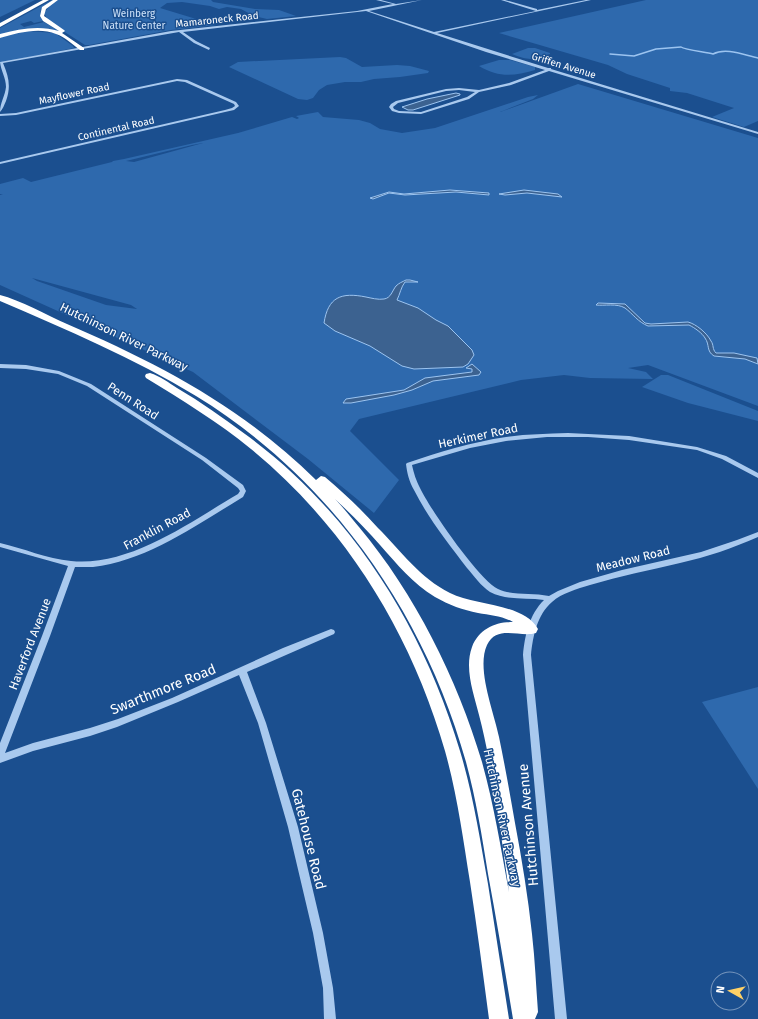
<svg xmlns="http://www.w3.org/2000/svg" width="758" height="1019" font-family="'Fira Sans',sans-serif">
  <rect width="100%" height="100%" fill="#1b4f8f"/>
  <g fill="#2e69ad" fill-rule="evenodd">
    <path d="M0,0H35L0,17Z"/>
    <path d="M52,0H54L41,9L40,14L43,21L34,23L31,21L20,24L24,27L44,22L59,31L25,30L0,35V28Z"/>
    <path d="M58,0H211L213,2L255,9L279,10L296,16L267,19L254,16L241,9L227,7L219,9L210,6L182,2L167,3L160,8L216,25L171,30L89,45H85L49,22L44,13L50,5Z"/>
    <path d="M646,0H758V121L744,127L712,117L734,108L687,93L670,91V88L627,74L608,65L499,33Z"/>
    <path d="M27,31L55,33L73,46L74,48L0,63V38L13,33Z"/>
    <path d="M528,48H535L550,53V54C532,60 530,61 512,54Z"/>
    <path d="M340,57L346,58L362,67L397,65L410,66L429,71L428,73L400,77L374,79L361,82H345L327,85L319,90L313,98L307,100L298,99L229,67L238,62Z"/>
    <path d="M499,60H510L535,67V70C514,76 499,78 479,66Z"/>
    <path d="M578,84L758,138V406L648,365L628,368L646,372L653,379L590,378L564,375L521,380L359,419L350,431L399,480L374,513L308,459L193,372L0,285V195L3,194H0V184L23,178L31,182L112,162L113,161L124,159L238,133L292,117L297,119L299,118L296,116L318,112L323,117L359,120L370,123L380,129L402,133L435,128L528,97L538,95L533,99L500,112ZM203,143L134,162L126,161L192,145ZM32,278L131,305L137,309L106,305L37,281Z"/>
    <path d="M661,375H668L758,411V421L688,403L642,387Z"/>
    <path d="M758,687V789L702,702Z"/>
  </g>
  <g fill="#3c6290" stroke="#9cc4f0">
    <path d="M456,93L460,94V95L413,110H408L402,107L427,99Z"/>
    <path d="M450,190L489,193V195L456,192L405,195L389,193L373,199L370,198L389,192L404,194Z"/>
    <path d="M524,190L558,194L562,197L527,193L505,195L499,194Z"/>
    <path d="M406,280H410L418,282H405C401,287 400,294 397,300L418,308L436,320L448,326L472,350L474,355L468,364L463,367L414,369L402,366L370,346L335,331L324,323C328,297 341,292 366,297C371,298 378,300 384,299C391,298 392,291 396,286C399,283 402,282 406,280Z"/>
    <path d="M598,303L625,304L645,323L651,324L688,322C696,324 707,333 711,341C714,345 712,349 716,353H734L757,358L758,364L745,359L714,356C706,351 710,345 705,338C702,333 695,328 689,325L648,326C638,322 633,314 625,308C617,303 604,306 596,305Z"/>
    <path d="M472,364L481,372L479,375L433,381L412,390L394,395L351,403H343L346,399L404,390L425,378L472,372V369L466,368Z"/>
  </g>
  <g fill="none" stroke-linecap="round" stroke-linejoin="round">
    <path stroke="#9cc4f0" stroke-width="1.5" d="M610,54L634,56L656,49L681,47C685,50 705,52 713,54C726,47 744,55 758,58"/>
    <g fill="#a9c9ee" fill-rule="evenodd">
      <path d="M376,0H381L396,4L422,0L369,11L434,32L536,11L501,0H505L537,9V10L586,0H591L437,33L548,68H551V69L758,132V134L549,71L511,85L479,92L469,99L421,114L399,113L392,111L389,107L391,104L396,101L446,89L459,88L479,90L509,83L545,70L486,52L366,11L183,32L196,41L210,48L209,50L194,43L179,32L3,63C9,77 11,87 6,101C4,105 3,109 0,112C0,103 5,96 6,87C6,78 1,71 0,62L171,31L357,11L393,4ZM459,90L475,92L467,97L421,112L399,111L394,109L393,107L398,103L446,91Z"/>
      <path d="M177,79L187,80L236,102L239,106L234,110L225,112L0,164V162L225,110L232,108L235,106L234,104L185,82L177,81L16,115L0,116V114L16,113Z"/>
      <path d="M0,364L26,365L59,371L91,384L206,458L243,485L246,491L243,497C198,524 147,561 93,567C87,567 81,567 75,567L50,636L5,753L33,743L90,728L118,719L172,698L283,648L331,629L334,630L335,632L334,634L247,672L266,723L298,827L323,933L333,988L336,1019H324L323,988L313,933L288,827L258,723L239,675L178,702L117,727L90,736L33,751L0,763V743L42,636L68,566L0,547V543C23,548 47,559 71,561C130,567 190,522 238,494L240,491L238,488L202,460L87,386L58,374L26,369L0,368Z"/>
      <path d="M568,433L629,436L697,447L726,456L758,473V478L722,459L697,450L629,440L588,437H547L506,441L470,448L412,465C414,474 416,480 420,488C430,509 479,580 498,589C513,596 532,592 549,596L558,591L580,582L622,570L701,552L737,540L758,532V537C733,548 707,557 680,563C650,570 620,576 590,585C577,589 562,593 552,602C537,615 533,636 531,655L567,1019H555L523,655C525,635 529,615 544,600C526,597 507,601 490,592C481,586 474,576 467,568C448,543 428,518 414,490C409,481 407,473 406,464L407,463C439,452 472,442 506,437C526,434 547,434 568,433Z"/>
    </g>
    <g fill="#fff" fill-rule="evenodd">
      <path d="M43,0H49L0,27V23Z"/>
      <path d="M53,0H58L46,9L44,16L64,30L65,31L62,33L84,48V50H80C73,45 65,37 56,34C39,27 17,33 0,38V34C19,29 39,25 59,31L43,21L40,16L42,7Z"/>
      <path d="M0,295C20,300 47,315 67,324C158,363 245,409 316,480L321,476L325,477C344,493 362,510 378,528C401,551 420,578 450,593C475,606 524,603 538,629L536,633C520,638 497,624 487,645C476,669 494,712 499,737C505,766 510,794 515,823C522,860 528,897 532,934C535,960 536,986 538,1012L535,1019H513C505,971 497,922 488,874C482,836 476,799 466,762C424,612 330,478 196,396C134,358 67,330 0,301ZM335,499C351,514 366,529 380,545C397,564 413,584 435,597C449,605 463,610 478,613C490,615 502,616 513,622C495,622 479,629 472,647C464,669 474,694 479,715C483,730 486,745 489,760C497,804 503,848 509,892C501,849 494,805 482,762C457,678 415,594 359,527C351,518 344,508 335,499Z"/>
      <path d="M150,373C160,376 169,383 177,388C201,402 223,418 245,434C351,511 423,626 460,751C473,794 480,839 488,884C495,929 502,974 509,1019H489C483,973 477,928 470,882C463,838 457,794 445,751C411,633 346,527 251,449C218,422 182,400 146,378L145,376L146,374Z"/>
    </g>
  </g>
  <g text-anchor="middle" stroke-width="3" stroke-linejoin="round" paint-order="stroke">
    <g font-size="10" fill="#cfe3fa" stroke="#1b4f8f">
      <text x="134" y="17">Weinberg<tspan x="134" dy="12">Nature Center</tspan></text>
    </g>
    <g font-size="10" fill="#fff" stroke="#1b4f8f">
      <text transform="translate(217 19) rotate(-6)" y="4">Mamaroneck Road</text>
      <text transform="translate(564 65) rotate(17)" y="4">Griffen Avenue</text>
      <text transform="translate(74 93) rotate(-12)" y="4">Mayflower Road</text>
      <text transform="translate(116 128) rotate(-13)" y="4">Continental Road</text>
    </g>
    <g font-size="12" fill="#fff" stroke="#1b4f8f">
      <text transform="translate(124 337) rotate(26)" y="4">Hutchinson River Parkway</text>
      <text transform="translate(133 401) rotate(33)" y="4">Penn Road</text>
      <text transform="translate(478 436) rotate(-12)" y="4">Herkimer Road</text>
      <text transform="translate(157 529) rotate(-28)" y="4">Franklin Road</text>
      <text transform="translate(633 559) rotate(-14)" y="4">Meadow Road</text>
      <text transform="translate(30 644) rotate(-69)" y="4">Haverford Avenue</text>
      <text transform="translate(502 818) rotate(78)" y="4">Hutchinson River Parkway</text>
    </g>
    <g font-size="14" fill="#fff" stroke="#1b4f8f">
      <text transform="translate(163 689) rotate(-22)" y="5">Swarthmore Road</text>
      <text transform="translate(528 825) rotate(-95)" y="5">Hutchinson Avenue</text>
      <text transform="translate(309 839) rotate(76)" y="5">Gatehouse Road</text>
    </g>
  </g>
  <g transform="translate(730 991) rotate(278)"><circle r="19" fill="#1b4f8f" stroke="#7695bc"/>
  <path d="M0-3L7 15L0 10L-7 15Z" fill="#ffd166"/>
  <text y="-6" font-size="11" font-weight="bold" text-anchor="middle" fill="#ffffff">N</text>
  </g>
</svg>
